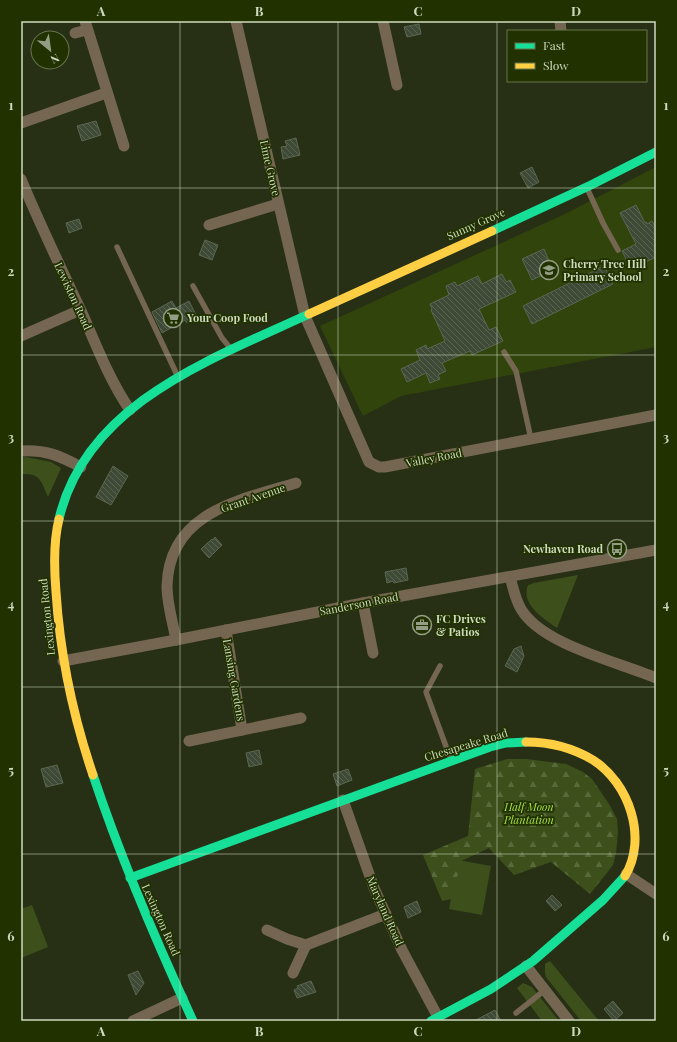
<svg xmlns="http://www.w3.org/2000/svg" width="677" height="1042" font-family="'Playfair Display',serif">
  <defs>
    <pattern id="forest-firs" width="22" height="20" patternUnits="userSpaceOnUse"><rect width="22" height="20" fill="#3d501b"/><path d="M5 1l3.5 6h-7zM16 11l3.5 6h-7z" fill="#58693a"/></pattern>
    <pattern id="building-back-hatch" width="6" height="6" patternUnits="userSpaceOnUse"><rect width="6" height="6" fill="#3e4a36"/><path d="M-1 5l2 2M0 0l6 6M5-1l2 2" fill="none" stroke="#596451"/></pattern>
  </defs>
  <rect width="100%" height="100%" fill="#273015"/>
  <path fill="#31440c" d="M656,167V347L401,396L363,416L320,326L565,214Z"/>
  <g fill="#3d501b">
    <path d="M26,457L51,462L61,468L48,497C41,481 41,473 21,474V458Z"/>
    <path d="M578,575L557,628C544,619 520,604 528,585L534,583Z"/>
    <path d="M458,860L491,866L482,915L449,909Z"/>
    <path d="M32,905L48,947L21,958V944L23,943L21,938V909Z"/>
    <path d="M550,961L599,1021H581L546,977L545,973V964Z"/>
    <path d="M523,983L532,987L559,1021H542L517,988Z"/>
  </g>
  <path fill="url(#forest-firs)" d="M507,759H526L566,764L583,772L592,779L609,804L617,819L618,832L616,853L613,865L590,894L551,862L514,875L489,848L461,861L452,899L442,901L423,855L468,836L475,769Z"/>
  <g fill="url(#building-back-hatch)" stroke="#5a6652">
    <path d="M419,24L421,34L407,37L404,27Z"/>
    <path d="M96,121L101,135L82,141L77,126Z"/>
    <path d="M296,138L300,155L283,159L281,147L287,146L285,141Z"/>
    <path d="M532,167L539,182L528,188L520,173Z"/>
    <path d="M636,205L645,223L646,222L647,224L652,221L656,228V257L631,269L622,251L636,244L620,213Z"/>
    <path d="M79,219L82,228L69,233L66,223Z"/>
    <path d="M205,240L218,245L212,260L199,255Z"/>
    <path d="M544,249L553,270L532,280L522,259Z"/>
    <path d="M604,266L613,284L532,324L523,306Z"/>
    <path d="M502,274L506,282L510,280L516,292L479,309L489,330L496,327L503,341L472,355L470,351L442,363L446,371L438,375L440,379L430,383L426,373L407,382L401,369L420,360L416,350L426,345L427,349L445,341L431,310L432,309L430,304L449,295L446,286L455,282L457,286L478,276L482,284Z"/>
    <path d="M172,301L176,308L189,301L197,317L187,323L185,320L162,333L152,312Z"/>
    <path d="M113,466L128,476L111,505L96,497Z"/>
    <path d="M215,537L222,545L209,558L201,549L212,539L213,540Z"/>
    <path d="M406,568L408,580L394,583L393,581L387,583L385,572Z"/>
    <path d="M521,646L524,656L517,672L505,666L514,649Z"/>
    <path d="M259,750L262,764L249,767L246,753Z"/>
    <path d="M57,765L63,783L46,787L41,769Z"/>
    <path d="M348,769L352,780L337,786L333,774Z"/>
    <path d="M552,895L562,905L555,911L546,901Z"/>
    <path d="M417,901L421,912L408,918L404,907Z"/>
    <path d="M138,971L144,983L136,995L128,975Z"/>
    <path d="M311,981L316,992L297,998L294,990L298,988L297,986Z"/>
    <path d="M613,1001L623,1013L614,1021L604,1009Z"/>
    <path d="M495,1010L501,1021H474Z"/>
  </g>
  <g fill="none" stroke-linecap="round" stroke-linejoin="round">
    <g stroke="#746651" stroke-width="5.5">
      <path d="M587,188L603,223L618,250"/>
      <path d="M117,247L178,377"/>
      <path d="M193,286L222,338L231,349"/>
      <path d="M504,352L516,371L531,439"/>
      <path d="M440,666L426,692L451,760"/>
      <path d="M516,1013L545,990"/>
    </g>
    <g stroke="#746651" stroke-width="11">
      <path d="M85,21L124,146"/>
      <path d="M236,21L305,316L369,462L379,467H385L656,415"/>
      <path d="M383,21L397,85"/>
      <path d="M560,21L561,31"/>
      <path d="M75,33L87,30"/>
      <path d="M21,123L106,93"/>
      <path d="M21,179C40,225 62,270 83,315C97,347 110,381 130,410"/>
      <path d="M209,225L278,204"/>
      <path d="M21,336L80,310"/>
      <path d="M21,451C45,449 60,456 81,467"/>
      <path d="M510,577C513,587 515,599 521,609C542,645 619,662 656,678"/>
      <path d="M363,603L373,653"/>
      <path d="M226,630L242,730"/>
      <path d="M176,640C173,623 167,604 167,586C169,512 240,500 296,483"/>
      <path d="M63,661L176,640L363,603L656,550"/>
      <path d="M189,741L301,718"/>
      <path d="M343,800L374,888L402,950L438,1017"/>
      <path d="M626,874L656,894"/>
      <path d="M267,930L287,939L306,945L386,914"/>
      <path d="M526,966L569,1021"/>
      <path d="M293,973L306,945"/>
      <path d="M133,1021L182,998"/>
    </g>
    <g stroke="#16e098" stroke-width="9">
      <path d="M492,231L591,185L656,152"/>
      <path d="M59,519C86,403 212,359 309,314"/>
      <path d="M93,775C121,859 156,941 193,1021"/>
      <path d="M130,878L490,747L506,743L526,742"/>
      <path d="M431,1021L491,989L533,961L603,900L625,876"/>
    </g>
    <g stroke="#ffcf43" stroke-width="9">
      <path d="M309,314L492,231"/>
      <path d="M59,519C53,543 54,568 56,592C60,654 73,716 93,775"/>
      <path d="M526,742C549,742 573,748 593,760C629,783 648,838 625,876"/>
    </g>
  </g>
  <path fill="none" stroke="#cedabf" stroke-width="1" stroke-opacity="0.55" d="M180,21V1021M338,21V1021M497,21V1021M21,188H656M21,355H656M21,521H656M21,687H656M21,854H656"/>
  <defs>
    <g id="school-ring" transform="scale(1)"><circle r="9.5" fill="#213200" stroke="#949e84" stroke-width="1.5"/><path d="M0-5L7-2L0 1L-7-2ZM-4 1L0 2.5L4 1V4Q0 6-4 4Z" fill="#949e84"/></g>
    <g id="supermarket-ring" transform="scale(1)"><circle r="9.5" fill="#213200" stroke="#949e84" stroke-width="1.5"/><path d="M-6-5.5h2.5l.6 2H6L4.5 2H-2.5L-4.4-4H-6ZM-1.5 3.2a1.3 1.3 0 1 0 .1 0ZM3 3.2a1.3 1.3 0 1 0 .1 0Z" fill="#949e84"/></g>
    <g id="bus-ring" transform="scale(1)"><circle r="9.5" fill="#213200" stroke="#949e84" stroke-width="1.5"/><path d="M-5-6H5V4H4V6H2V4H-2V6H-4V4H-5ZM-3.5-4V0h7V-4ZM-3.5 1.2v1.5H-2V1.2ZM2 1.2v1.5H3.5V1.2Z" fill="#949e84"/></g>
    <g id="office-ring" transform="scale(1)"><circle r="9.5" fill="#213200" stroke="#949e84" stroke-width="1.5"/><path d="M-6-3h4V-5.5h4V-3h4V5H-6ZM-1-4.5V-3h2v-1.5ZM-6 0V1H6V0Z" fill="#949e84"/></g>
  </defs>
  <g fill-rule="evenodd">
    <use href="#school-ring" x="549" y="270"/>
    <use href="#supermarket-ring" x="173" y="318"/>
    <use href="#bus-ring" x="617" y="549"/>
    <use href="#office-ring" x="422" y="625"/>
  </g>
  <g text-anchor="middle" stroke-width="3.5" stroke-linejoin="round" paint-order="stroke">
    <g font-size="11" fill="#cedabf" stroke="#213200">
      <text transform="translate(270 168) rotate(77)" y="4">Lime Grove</text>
      <text transform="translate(476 224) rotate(-24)" y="4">Sunny Grove</text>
      <text transform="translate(73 296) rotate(65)" y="4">Lewiston Road</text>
      <text transform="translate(434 458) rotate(-11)" y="4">Valley Road</text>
      <text transform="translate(253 498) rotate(-19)" y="4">Grant Avenue</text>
      <text transform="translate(359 604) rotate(-11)" y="4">Sanderson Road</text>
      <text transform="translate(47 617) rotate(-96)" y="4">Lexington Road</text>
      <text transform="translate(234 680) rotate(80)" y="4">Lansing Gardens</text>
      <text transform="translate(466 745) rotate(-17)" y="4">Chesapeake Road</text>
      <text transform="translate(385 911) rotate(66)" y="4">Maryland Road</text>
      <text transform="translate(161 920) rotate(66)" y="4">Lexington Road</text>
    </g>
    <g font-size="11" font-weight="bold" fill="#cedabf" stroke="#213200" text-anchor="start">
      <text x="563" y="268">Cherry Tree Hill<tspan x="563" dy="13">Primary School</tspan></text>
      <text x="187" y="322">Your Coop Food</text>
      <text x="603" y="553" text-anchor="end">Newhaven Road</text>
      <text x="436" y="623">FC Drives<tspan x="436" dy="13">&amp; Patios</tspan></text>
    </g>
    <g font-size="11" font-style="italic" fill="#a9df47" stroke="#213200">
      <text x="529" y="811">Half Moon<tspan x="529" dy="13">Plantation</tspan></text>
    </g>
  </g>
  <rect width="677" height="1042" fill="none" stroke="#213200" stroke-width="44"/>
  <rect x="507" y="30" width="140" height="52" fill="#213200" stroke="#66754c"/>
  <rect x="515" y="43" width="20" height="6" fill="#16e098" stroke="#66754c"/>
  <text x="543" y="50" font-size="12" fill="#cedabf">Fast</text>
  <rect x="515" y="63" width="20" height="6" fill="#ffcf43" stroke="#66754c"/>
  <text x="543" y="70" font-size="12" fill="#cedabf">Slow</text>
  <g transform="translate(50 50) rotate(151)"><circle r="19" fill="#213200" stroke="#66754c"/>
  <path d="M0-3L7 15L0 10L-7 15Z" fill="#949e84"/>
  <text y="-6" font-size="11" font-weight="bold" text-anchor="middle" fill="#cedabf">N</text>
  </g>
  <rect x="22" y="22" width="633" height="998" fill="none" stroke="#cedabf" stroke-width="1.5"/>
  <g font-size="13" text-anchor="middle" font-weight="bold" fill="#cedabf">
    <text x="101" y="16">A</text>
    <text x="259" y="16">B</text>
    <text x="418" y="16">C</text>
    <text x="576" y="16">D</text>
    <text x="11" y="110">1</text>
    <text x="666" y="110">1</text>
    <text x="11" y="276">2</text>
    <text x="666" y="276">2</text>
    <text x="11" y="442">3</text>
    <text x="666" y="442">3</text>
    <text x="11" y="609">4</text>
    <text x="666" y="609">4</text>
    <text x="11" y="775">5</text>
    <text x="666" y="775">5</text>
    <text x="11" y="941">6</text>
    <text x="666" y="941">6</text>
    <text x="101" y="1036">A</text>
    <text x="259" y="1036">B</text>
    <text x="418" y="1036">C</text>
    <text x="576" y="1036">D</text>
  </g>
</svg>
